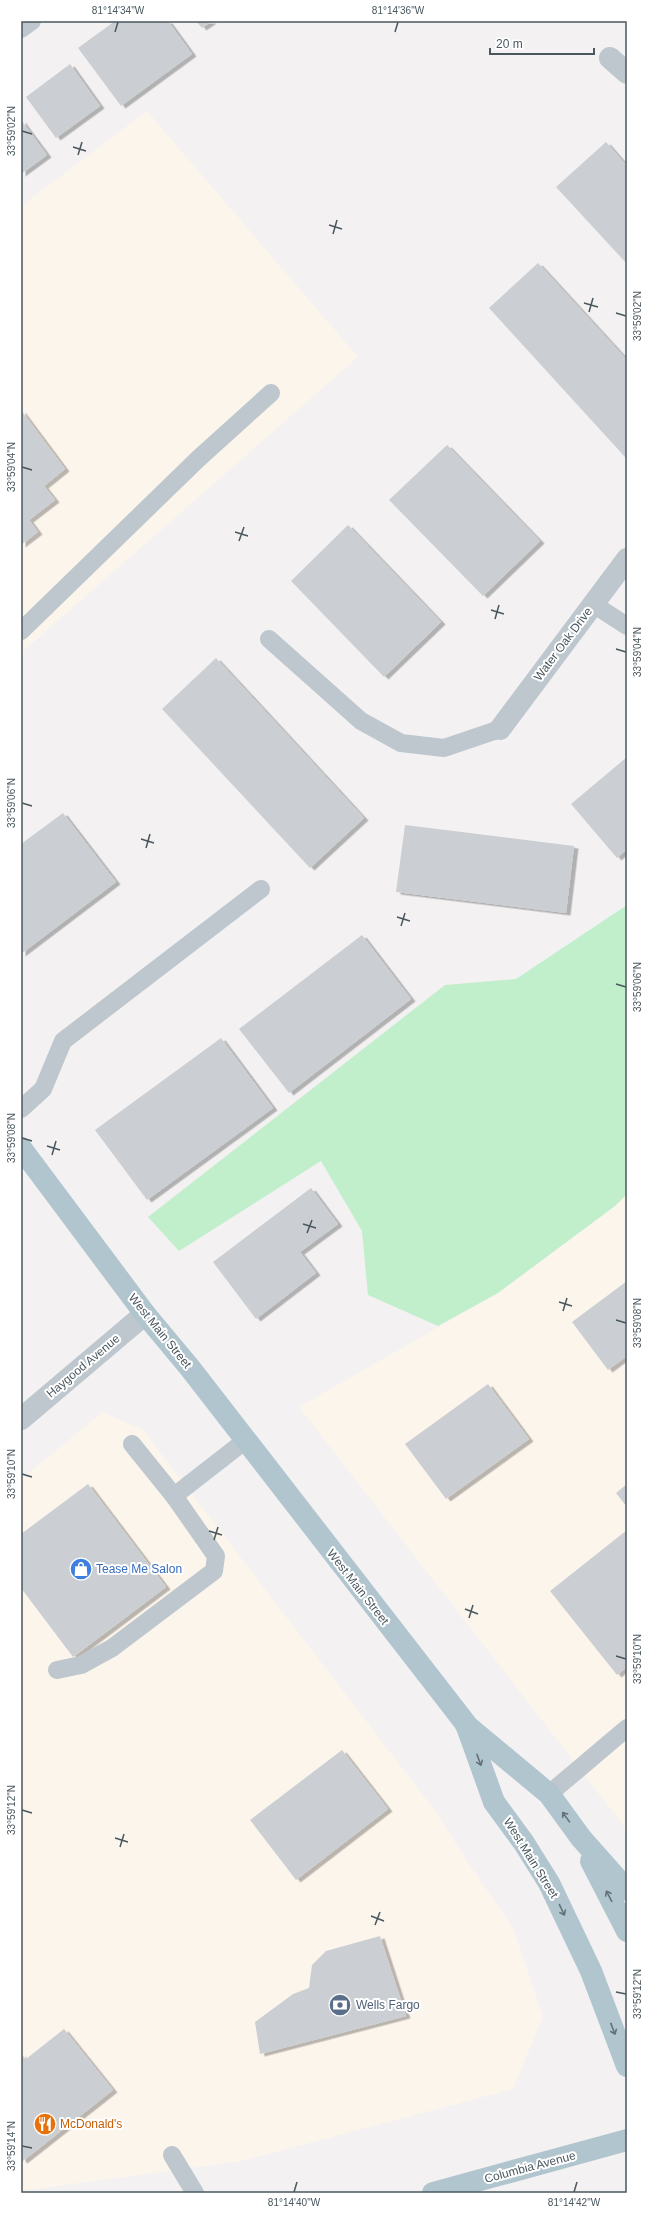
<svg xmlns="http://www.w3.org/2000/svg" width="648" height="2214" font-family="Helvetica,sans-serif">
  <defs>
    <filter id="shadow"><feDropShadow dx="4.5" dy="2.5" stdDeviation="0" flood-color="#0004"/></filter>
  </defs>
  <rect width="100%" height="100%" fill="#f3f1f1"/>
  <g fill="#fcf5ec">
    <path d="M147,111L358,357L21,653V206Z"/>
    <path d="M627,1194V1830L299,1407L498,1293L615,1206Z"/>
    <path d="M103,1412L143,1430L436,1812L467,1861L513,1928L543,2016L513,2089L242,2161L21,2191V1479Z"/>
  </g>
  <path fill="#c1efcb" d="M627,905V1194L615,1206L498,1293L438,1326L368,1295L362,1231L321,1161L179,1251L148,1217L445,985L516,979Z"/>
  <g fill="#cbcfd3" filter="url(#shadow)">
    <path d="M115,21H168L192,54L121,106L78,48Z"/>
    <path d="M196,21H212L202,28Z"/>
    <path d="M70,64L100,106L56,138L26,97Z"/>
    <path d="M21,120L47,155L21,174Z"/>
    <path d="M606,142L627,166V264L556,187Z"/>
    <path d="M538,263L627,360V455L625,457L489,308Z"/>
    <path d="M21,410L65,469L44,486L55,500L29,520L38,532L21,545Z"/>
    <path d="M447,445L540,541L483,596L389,500Z"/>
    <path d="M348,525L441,622L384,677L291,581Z"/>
    <path d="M216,658L364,818L310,868L162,709Z"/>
    <path d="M627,757V849L617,858L571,804Z"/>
    <path d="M63,813L116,882L21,954V844Z"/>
    <path d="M405,825L574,846L566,913L396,892Z"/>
    <path d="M362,935L411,999L289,1093L239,1029Z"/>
    <path d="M221,1038L273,1108L147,1200L95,1130Z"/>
    <path d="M311,1188L338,1224L300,1252L316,1273L256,1319L213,1262Z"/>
    <path d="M627,1281V1356L608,1370L572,1322Z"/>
    <path d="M488,1384L529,1439L446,1499L405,1444Z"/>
    <path d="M88,1484L166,1587L73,1657L21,1588V1534Z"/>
    <path d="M627,1484V1507L616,1493Z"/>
    <path d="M627,1530V1667L617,1675L550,1591Z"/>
    <path d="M342,1750L388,1809L296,1880L250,1820Z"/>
    <path d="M380,1936L406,2016L260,2054L255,2022L293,1994L309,1988L312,1965L326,1951Z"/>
    <path d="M64,2029L113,2090L23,2161L21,2159V2054L26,2059Z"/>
  </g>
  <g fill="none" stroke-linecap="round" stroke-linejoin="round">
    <g stroke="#bdc7cd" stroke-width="18">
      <path d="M21,29L32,21"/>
      <path d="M593,604L627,626"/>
      <path d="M21,631L198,459L271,393"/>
      <path d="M269,639L361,721L401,743L444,748L500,729"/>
      <path d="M21,1109L43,1089L63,1041L261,889"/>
      <path d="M132,1444L174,1496"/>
      <path d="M57,1670L81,1665L112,1648L214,1571L216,1556L174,1496L246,1440"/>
      <path d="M549,1794L627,1728"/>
      <path d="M172,2155L195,2193"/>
    </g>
    <g stroke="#bdc7cd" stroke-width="22">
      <path d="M610,58L627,73"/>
      <path d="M500,729L627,559"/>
      <path d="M21,1419L145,1314"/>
    </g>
    <g stroke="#b1c5cf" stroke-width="22">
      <path d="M21,1148L145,1314L190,1368L466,1724L494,1802L524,1843L549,1883L591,1971L627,2066"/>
      <path d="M466,1725L549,1794L581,1838L627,1890"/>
      <path d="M591,1861L627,1931"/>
      <path d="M433,2193L627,2140"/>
    </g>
  </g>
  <defs><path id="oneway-shaft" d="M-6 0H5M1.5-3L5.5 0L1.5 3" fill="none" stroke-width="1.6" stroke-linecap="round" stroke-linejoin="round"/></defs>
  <g stroke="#63727a">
    <use href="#oneway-shaft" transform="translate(479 1760) rotate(70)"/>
    <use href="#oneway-shaft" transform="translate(566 1817) rotate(-126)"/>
    <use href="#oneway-shaft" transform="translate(609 1896) rotate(-117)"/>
    <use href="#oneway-shaft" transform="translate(562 1910) rotate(65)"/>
    <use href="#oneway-shaft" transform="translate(613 2029) rotate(69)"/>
  </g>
  <path fill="none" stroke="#49575e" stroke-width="1.5" d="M115,32L118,22M395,32L398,22M22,131L32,134M73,147L86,151M78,155L82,142M329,225L342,229M333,234L337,220M584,303L598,307M589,312L593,298M616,313L626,316M22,467L32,470M235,532L248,536M239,541L244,527M491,610L504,614M495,619L499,605M616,649L626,652M22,803L32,806M141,839L154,843M146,848L150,834M397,917L410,921M401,926L405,913M616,984L626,987M22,1138L32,1141M47,1146L60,1150M52,1155L56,1141M303,1224L316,1228M307,1233L312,1220M559,1302L572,1306M563,1311L567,1298M616,1320L626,1323M22,1474L32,1477M209,1531L222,1535M214,1540L218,1527M465,1609L478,1614M469,1618L473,1605M616,1656L626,1659M22,1810L32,1813M115,1838L128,1842M120,1847L124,1834M371,1916L384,1921M375,1925L380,1912M616,1992L626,1994M22,2146L32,2148M294,2192L297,2182M574,2192L577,2182"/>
  <defs>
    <g id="shop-disc" transform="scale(1.15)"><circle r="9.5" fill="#3f7fe0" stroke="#fff"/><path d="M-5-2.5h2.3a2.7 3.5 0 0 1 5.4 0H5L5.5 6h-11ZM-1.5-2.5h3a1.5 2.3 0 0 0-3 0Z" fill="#fff"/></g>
    <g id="bank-disc" transform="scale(1.15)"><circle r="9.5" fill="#5c6f8a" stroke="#fff"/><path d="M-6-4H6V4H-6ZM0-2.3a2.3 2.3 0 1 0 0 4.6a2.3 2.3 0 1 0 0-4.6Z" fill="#fff"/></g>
    <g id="restaurant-disc" transform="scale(1.15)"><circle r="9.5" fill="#e8710a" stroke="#fff"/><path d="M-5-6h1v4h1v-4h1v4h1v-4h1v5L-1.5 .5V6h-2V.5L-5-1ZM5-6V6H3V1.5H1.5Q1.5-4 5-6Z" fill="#fff"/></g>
  </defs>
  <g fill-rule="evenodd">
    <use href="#shop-disc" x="81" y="1569"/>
    <use href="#bank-disc" x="340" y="2005"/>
    <use href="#restaurant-disc" x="45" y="2124"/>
  </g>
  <g text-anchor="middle" stroke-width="4" stroke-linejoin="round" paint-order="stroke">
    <g font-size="12" fill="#49575e" stroke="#fff">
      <text transform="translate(563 644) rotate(-53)" y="4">Water Oak Drive</text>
      <text transform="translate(160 1331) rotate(51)" y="4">West Main Street</text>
      <text transform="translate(83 1366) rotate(-40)" y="4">Haygood Avenue</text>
      <text transform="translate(358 1587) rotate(52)" y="4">West Main Street</text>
      <text transform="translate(531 1858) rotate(58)" y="4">West Main Street</text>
      <text transform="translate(530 2167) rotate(-15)" y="4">Columbia Avenue</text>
    </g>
    <g font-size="12" fill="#366cbe" stroke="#fff" text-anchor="start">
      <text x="96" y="1573">Tease Me Salon</text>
    </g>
    <g font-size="12" fill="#4e5e75" stroke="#fff" text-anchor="start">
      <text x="356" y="2009">Wells Fargo</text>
    </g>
    <g font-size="12" fill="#c56008" stroke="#fff" text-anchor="start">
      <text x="60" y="2128">McDonald's</text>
    </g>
  </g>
  <rect width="648" height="2214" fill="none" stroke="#ffffff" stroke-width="44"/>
  <path d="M490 48v6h104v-6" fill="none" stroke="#49575e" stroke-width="2"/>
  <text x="496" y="48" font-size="12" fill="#49575e" stroke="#ffffff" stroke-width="3" paint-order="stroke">20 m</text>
  <rect x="22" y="22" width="604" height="2170" fill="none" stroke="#49575e" stroke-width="1.5"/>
  <g font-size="10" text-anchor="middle" fill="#49575e">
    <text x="118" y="14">81°14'34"W</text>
    <text x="398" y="14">81°14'36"W</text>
    <text transform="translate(11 131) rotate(-90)" y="4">33°59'02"N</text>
    <text transform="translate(637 316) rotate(-90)" y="4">33°59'02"N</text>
    <text transform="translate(11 467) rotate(-90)" y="4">33°59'04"N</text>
    <text transform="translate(637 652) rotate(-90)" y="4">33°59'04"N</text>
    <text transform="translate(11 803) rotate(-90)" y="4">33°59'06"N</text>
    <text transform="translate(637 987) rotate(-90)" y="4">33°59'06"N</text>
    <text transform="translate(11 1138) rotate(-90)" y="4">33°59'08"N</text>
    <text transform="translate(637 1323) rotate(-90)" y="4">33°59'08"N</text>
    <text transform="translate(11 1474) rotate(-90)" y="4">33°59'10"N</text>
    <text transform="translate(637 1659) rotate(-90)" y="4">33°59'10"N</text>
    <text transform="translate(11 1810) rotate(-90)" y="4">33°59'12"N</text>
    <text transform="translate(637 1994) rotate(-90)" y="4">33°59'12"N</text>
    <text transform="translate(11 2146) rotate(-90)" y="4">33°59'14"N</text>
    <text x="294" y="2206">81°14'40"W</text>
    <text x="574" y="2206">81°14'42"W</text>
  </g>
</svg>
